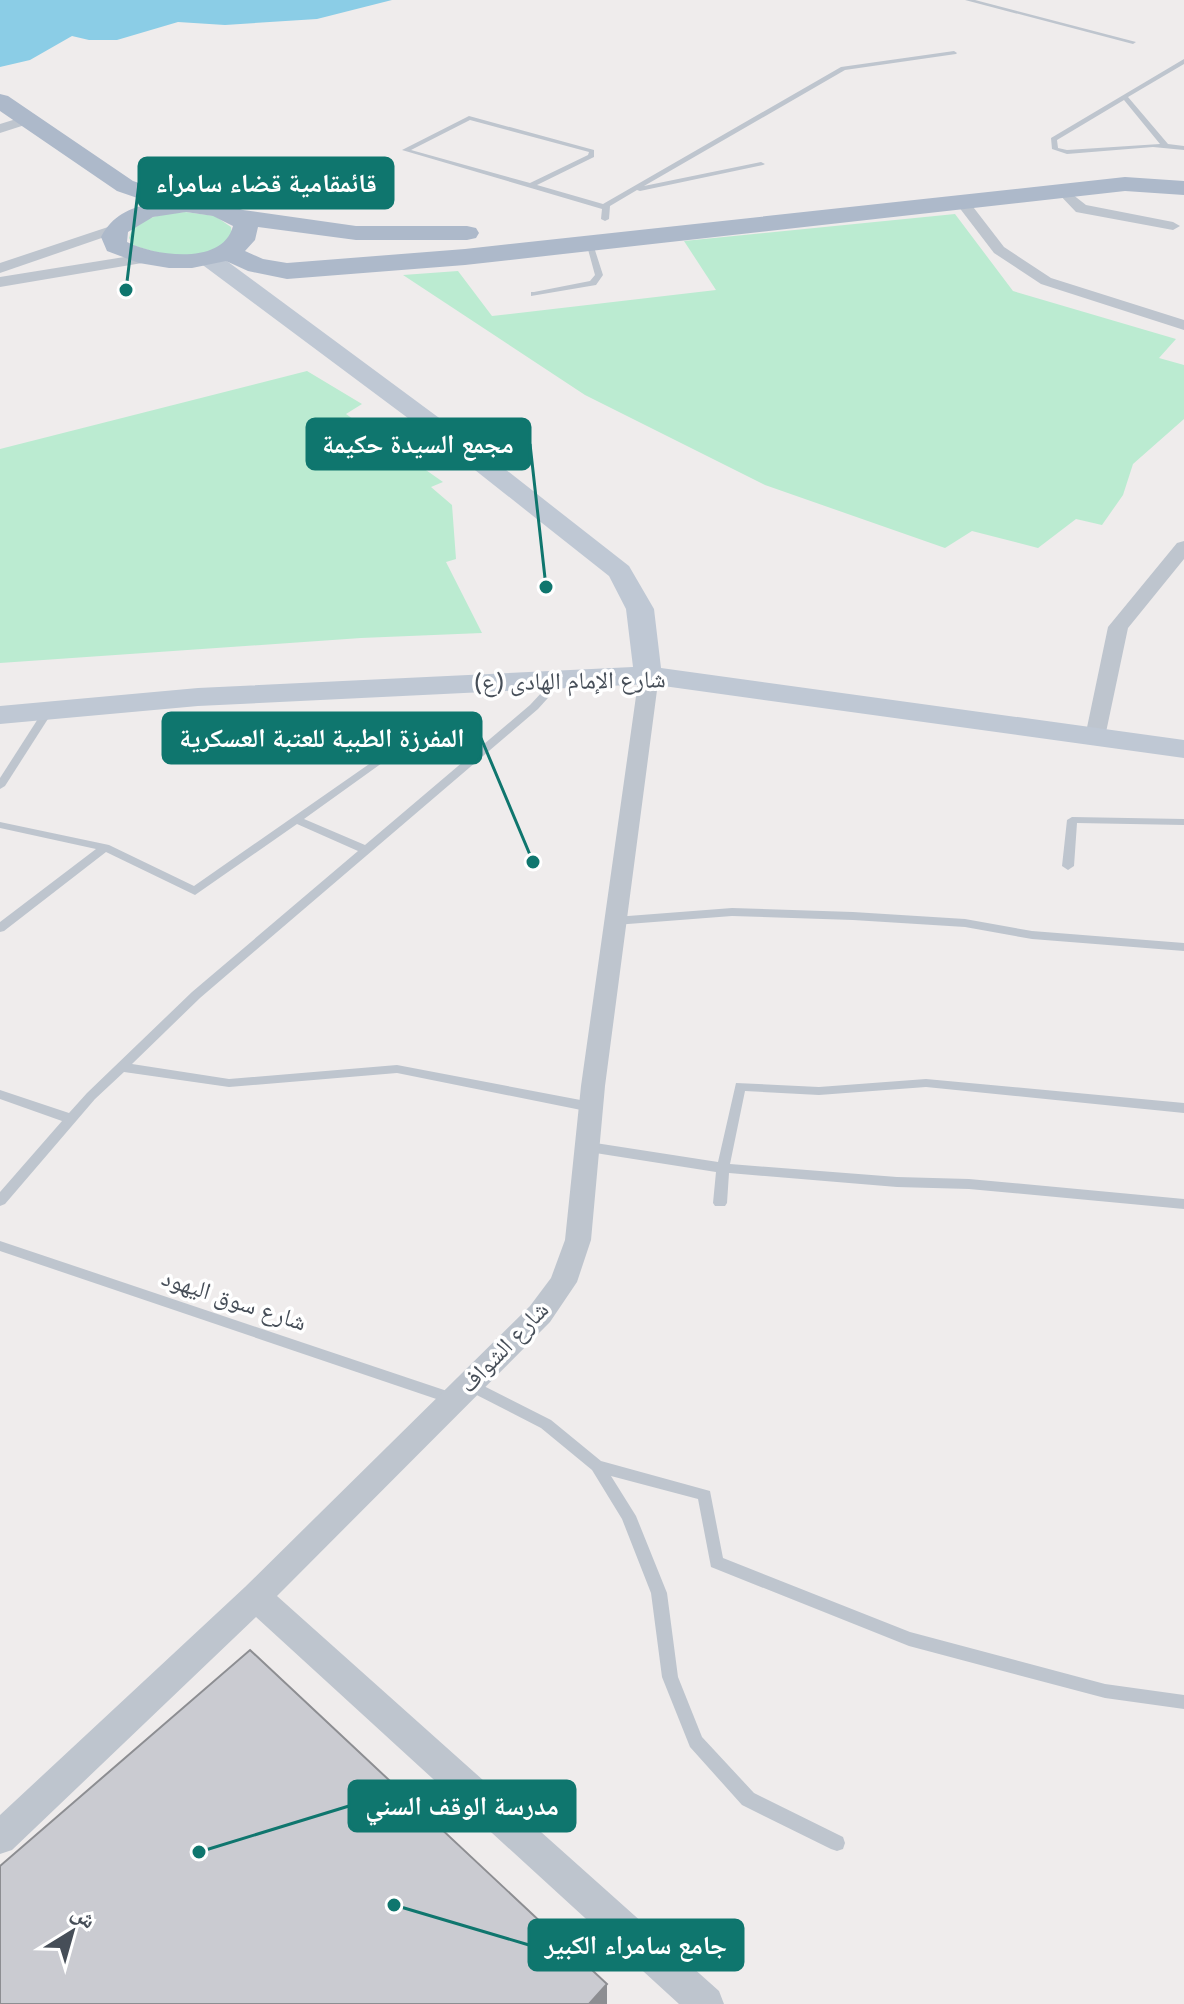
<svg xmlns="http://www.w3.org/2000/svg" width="1184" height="2004" font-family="'Varela Round','Noto Naskh Arabic',sans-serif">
  <rect width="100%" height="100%" fill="#efecec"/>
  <g fill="#bbebd1">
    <path d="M185,212L215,216L231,227L232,234C211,265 161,256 133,245L129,238C135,216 166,214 185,212Z"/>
    <path d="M955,214L1013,291L1176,339L1159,358L1184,365V419L1133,464L1123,495L1102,525L1076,519L1038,548L972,531L945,548L765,485L585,395L403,275L458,271L492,316L716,290L684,241Z"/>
    <path d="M307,371L362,404L346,414L443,482L431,487L452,505L456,559L446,562L482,633L361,638L0,663V449Z"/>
  </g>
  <path fill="#8bcde6" d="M0,0H392L317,19L225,25L178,22L117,40H89L72,36L30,60L0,67Z"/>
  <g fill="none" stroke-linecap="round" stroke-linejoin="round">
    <g fill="#bec5ce" fill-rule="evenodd">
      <path d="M965,0H975L1136,42L1133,44Z"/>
      <path d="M954,51L957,53L956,54L845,70L644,186L761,162L765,164L763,165L640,191L637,190L610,206L609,219L605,221L601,219L602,209L402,150L469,116L594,150V157L537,185L603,204L841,67ZM470,120L589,152L588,155L530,183L411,150Z"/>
      <path d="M1184,59V64L1128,97L1168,144L1184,146V150L1153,147L1067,154L1052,149L1051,138ZM1124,100L1160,144L1067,150L1058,148L1057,140Z"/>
      <path d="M586,242L593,244L603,275L596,285L531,296V292H534L590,281L595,275Z"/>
      <path d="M560,676L565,679L538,709L200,998L132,1064L229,1079L397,1065L591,1102L595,1104L597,1107L595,1110L591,1112L397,1073L229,1087L124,1072L95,1099L5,1204L0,1206V1192L62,1121L0,1099V1090L69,1113L87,1093L192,992L358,851L297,824L195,895L106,852L4,931L0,932V922L96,849L0,828V822L109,845L194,886L385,753L389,754L390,756L389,758L304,819L365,845L530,705L556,677Z"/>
      <path d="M48,708L53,711L5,786L0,789V778L43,711Z"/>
      <path d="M1072,817L1184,819V825L1077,823L1074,866L1068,870L1062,866L1067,820Z"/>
      <path d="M732,908L853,912L965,919L1032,931L1184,943V951L1032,939L965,927L853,920L732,916L615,925L609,921L615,917Z"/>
      <path d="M926,1079L1184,1103V1113L926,1087L819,1095L745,1091L730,1164L897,1177L969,1179L1184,1199V1209L969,1189L897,1187L729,1173L727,1203L725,1206H715L713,1203L716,1172L589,1152L584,1150L583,1147L584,1144L589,1142L718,1162L736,1083L819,1087Z"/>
      <path d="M0,1241L459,1395L461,1399L459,1403L454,1405L0,1251Z"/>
      <path d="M468,1378L551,1420L601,1461L710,1491L723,1558L910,1632L1105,1684L1184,1695V1709L1105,1698L909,1646L711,1567L698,1499L611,1476L636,1516L667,1593L678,1677L702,1737L754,1793L843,1837L845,1843L843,1849L837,1851L831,1849L742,1805L690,1747L662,1677L651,1593L622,1519L592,1470L541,1428L463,1388L461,1384L463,1380Z"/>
    </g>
    <g fill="#bec5ce" fill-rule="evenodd">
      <path d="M26,116L33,120L31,123L0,133V124Z"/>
      <path d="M1063,187L1086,205L1173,222L1180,226L1173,230L1076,212L1056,191Z"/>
      <path d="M962,198L967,199L1004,247L1051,278L1184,320V330L1041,284L994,253L955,202Z"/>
      <path d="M117,224L124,228L122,231L0,273V263Z"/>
      <path d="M143,254L151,259L148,262L0,287V277Z"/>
      <path d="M1184,541V559L1128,628L1105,737L1102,741H1088L1085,737L1108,627L1177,543Z"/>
      <path d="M649,669L659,675L605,1086L591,1240L577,1282L550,1322L277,1596L719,1991L724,2004H679L256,1617L12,1850L0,1854V1815L245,1587L530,1306L551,1278L565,1240L581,1086L639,675Z"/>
    </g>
    <path fill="#bfc8d4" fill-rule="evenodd" d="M208,252L216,253L450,426L629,566L654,609L661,668L1184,740V758L649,684L198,706L0,724V706L198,688L633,667L626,609L609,576L432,436L200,263L197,258Z"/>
    <path fill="#adb9ca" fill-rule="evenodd" d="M0,94L8,96L133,181L185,198L219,202L243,210L356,226H467L476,228L479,233L476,238L467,240H356L258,227L255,240L245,251L263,259L287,263L465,249L1125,177L1184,181V195L1125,191L465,265L287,279L248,271L226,261L192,268H169L139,263L107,251L101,237C113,215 128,209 152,203L117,191L0,111ZM186,212L213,216L233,226C223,266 155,256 127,242L128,232L153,217Z"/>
  </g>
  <path fill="#8d8e92" d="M607,1984V2004H589Z"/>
  <path fill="#cacbd1" stroke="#8d8e92" stroke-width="2" d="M250,1650L607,1984L589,2004H0V1866Z"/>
  <g text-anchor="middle" stroke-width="7" stroke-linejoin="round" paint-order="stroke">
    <g font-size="24" fill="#464e58" stroke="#fff">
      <text transform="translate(570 681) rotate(-1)" y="8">شارع الإمام الهادی (ع)</text>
      <text transform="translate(234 1300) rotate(18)" y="8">شارع سوق اليهود</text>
      <text transform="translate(504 1347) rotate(-46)" y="8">شارع الشواف</text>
    </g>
  </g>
  <path fill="none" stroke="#0f766e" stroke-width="3" d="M126 290L139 183M546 587L530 444M533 862L481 738M199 1852L349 1806M394 1905L529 1945"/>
  <g fill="#0f766e" stroke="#fff" stroke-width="3">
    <circle cx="126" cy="290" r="8"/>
    <circle cx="546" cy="587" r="8"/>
    <circle cx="533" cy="862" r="8"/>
    <circle cx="199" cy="1852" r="8"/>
    <circle cx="394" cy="1905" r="8"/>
  </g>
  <g fill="#0f766e" stroke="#0f766e" stroke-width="3">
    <rect x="139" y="158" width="254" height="50" rx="8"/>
    <rect x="307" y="419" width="223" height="50" rx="8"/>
    <rect x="163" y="713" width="318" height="50" rx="8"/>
    <rect x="349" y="1781" width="226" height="50" rx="8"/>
    <rect x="529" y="1920" width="214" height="50" rx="8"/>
  </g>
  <g font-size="26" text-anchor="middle" font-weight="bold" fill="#fff">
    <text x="266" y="192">قائمقامية قضاء سامراء</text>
    <text x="418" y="453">مجمع السيدة حكيمة</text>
    <text x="322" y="747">المفرزة الطبية للعتبة العسكرية</text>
    <text x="462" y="1815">مدرسة الوقف السني</text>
    <text x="636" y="1954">جامع سامراء الكبير</text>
  </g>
  <g transform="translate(72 1932) rotate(37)" stroke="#ffffff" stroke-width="6" paint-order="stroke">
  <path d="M0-6L14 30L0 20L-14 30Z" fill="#464e58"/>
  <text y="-12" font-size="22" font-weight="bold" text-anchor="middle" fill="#464e58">ش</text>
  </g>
</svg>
